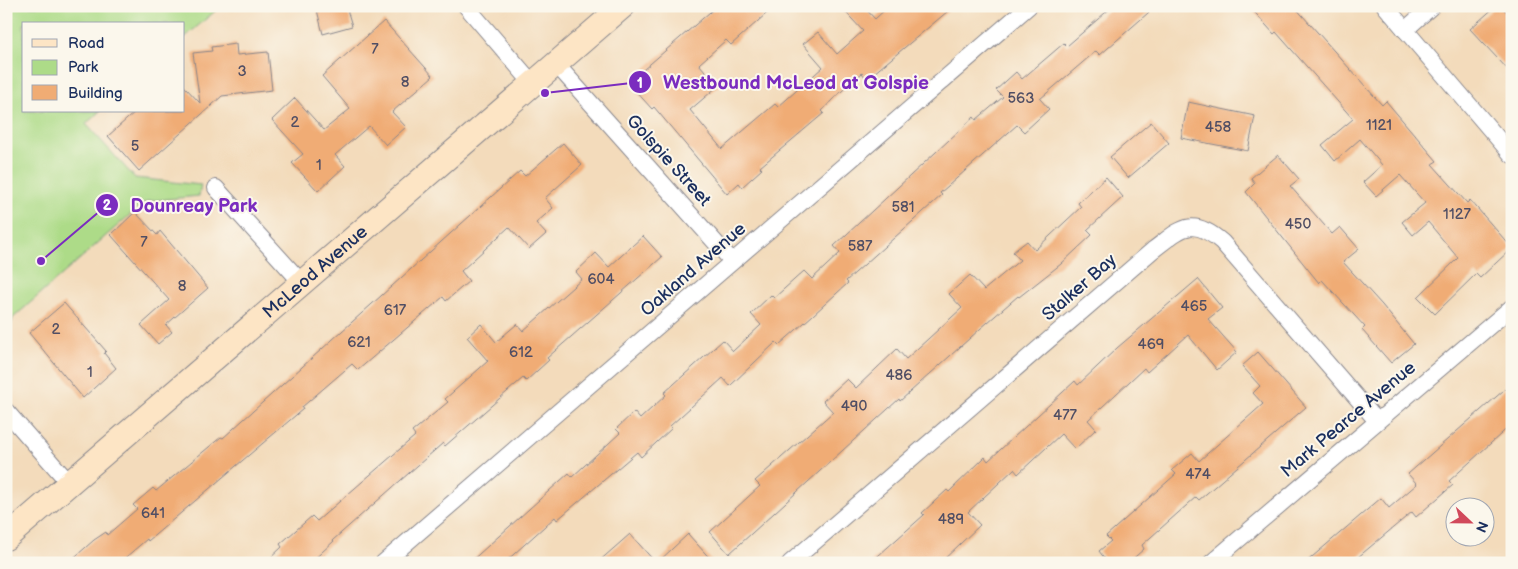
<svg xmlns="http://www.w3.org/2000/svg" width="1518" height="569" font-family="'Balsamiq Sans',sans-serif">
  <rect width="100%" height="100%" fill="#fbf7ec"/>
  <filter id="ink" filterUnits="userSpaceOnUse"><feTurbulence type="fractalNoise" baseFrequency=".02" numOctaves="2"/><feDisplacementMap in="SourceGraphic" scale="10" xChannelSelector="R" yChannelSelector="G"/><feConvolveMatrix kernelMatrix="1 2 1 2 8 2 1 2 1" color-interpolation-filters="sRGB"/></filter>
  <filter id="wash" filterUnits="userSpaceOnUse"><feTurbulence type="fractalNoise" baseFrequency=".0096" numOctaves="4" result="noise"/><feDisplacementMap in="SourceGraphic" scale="20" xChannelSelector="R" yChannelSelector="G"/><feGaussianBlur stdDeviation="1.12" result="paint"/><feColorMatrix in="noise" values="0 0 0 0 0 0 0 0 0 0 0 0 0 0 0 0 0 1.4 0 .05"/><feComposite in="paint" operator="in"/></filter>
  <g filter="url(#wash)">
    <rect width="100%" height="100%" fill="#f3dbbb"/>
    <path fill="#addb88" stroke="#648573" d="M6,6H221L184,38V24H24V111H100L86,124L135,178L201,185L199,196L148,201L141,205L13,318L6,342Z"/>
    <g id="blocks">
      <g fill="#f0ac74">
        <path d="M316,6H346L352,26L323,34Z"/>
        <path d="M717,6H775L731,45L726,40L699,64L718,86L690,110L722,149L775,104L778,107L823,67L803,44L818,32L837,54L863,31L840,6H863L875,19L889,6H954L867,79L862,73L832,100L822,111L824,113L760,167L762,169L742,187L739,183L727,194L654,107L652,109L633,88L648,75L643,70Z"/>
        <path d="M1113,6H1156L1100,55L1096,51L1040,99L1049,109L1024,132L1017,125L940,193L942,195L846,281L848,283L813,315L779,345L776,342L730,386L723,378L670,426L672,428L641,457L637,452L557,520L555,517L504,563H469L569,473L572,477L620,433L616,429L634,412L640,419L666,395L664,393L723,340L733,351L761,325L751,314L771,295L774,298L804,271L812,279L840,253L834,246L974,117L976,120L1003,97L996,90L1016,72L1022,79L1064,43L1067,46Z"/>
        <path d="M1249,6H1294L1382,105L1386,101L1437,161L1432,164L1467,203L1470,200L1512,248L1480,278L1476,274L1435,314L1418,297L1458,258L1428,222L1413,235L1402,222L1425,203L1400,175L1376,196L1363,182L1382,165L1360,139L1335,161L1322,145L1353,119L1276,32L1274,34Z"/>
        <path d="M1496,6H1501L1512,18V74L1470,29Z"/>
        <path d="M384,21L433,76L392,112L406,127L386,145L369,126L335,155L345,166L318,191L292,163L303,154L272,120L295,98L324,130L350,109L322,76Z"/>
        <path d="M236,44L237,55L268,52L272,90L222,96L139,171L108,136L136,111H184V86L200,103L193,53L212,51L211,47Z"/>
        <path d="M1188,102L1255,116L1248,151L1181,138Z"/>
        <path d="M1151,122L1169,143L1128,178L1110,157Z"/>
        <path d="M563,143L582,165L545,198L553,208L536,223L546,234L529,249L509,227L461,271L469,281L446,301L443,297L358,370L352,364L302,407L303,409L148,541L147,539L119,563H68L94,540L106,532L107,535L137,509L133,505L153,488L156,491L221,437L223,438L520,171L525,176Z"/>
        <path d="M1278,155L1299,179L1290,186L1332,234L1340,227L1359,249L1343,262L1382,305L1414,344L1391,363L1362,330L1365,327L1322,280L1319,283L1246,192L1255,183L1251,178Z"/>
        <path d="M1106,177L1123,197L1087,230L1092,235L1061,264L1019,297L1018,296L980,329L900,401L899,399L729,554L710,532L760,486L755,481L833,412L823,401L847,379L856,388L897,349L906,359L962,308L949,294L970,275L984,290L1020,260L1013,252L1027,241L1035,250L1081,207L1078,203Z"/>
        <path d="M135,212L157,235L160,231L208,288L166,325L172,332L158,344L141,325L169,300L111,235Z"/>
        <path d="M643,236L662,257L547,358L549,360L526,381L523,378L445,446L443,443L333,540L334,541L310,563H265L282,547L280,544L312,516L317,521L415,436L412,432L448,402L445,399L488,361L467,337L481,324L496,342L517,324L523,331L582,279L576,272L596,253L609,267Z"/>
        <path d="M1198,279L1222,308L1208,319L1237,352L1217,370L1188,335L1147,372L1144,368L1088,420L1096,429L1075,449L1061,434L1018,474L1014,469L968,512L980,525L940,563H870L924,515L922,513L947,490L949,492L985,457L988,461L1075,381L1078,385L1117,348Z"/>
        <path d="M64,303L106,351L104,353L116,368L83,398L29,333Z"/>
        <path d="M1258,352L1306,407L1199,500L1196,497L1142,545L1144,549L1128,563H1108L1099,551L1111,541L1106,536L1176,474L1172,470L1192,453L1199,461L1263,404L1253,393L1260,386L1242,366Z"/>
        <path d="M1512,383V424L1449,481L1453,485L1416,517L1412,512L1351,563H1305L1381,498L1389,508L1417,484L1408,474Z"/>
        <path d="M630,534L656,563H597Z"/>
        <path d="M688,534L714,563H657Z"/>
      </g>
    </g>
  </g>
  <g filter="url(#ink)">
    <use href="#blocks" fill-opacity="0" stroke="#87858c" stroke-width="1"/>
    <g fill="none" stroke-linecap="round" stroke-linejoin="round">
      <g stroke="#87858c" stroke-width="18">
        <g id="street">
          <path d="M466,6L533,84"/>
          <path d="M1385,6L1512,155"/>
          <path d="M1405,30L1432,6"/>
          <path d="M556,64L732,261"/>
          <path d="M216,188L302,283"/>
          <path d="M6,411L70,484"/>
          <path d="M383,563L1029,6"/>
          <path d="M790,563L1153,250C1181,229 1191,215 1222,242L1377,421"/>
          <path d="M1211,563L1512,307"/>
        </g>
      </g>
      <g stroke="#87858c" stroke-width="26">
        <g id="secondary">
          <path id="s1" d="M6,538L623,6"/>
        </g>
      </g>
      <use href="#street" stroke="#fff" stroke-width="16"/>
      <use href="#secondary" stroke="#fde5c5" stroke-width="24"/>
    </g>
  </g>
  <g text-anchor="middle" stroke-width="4" stroke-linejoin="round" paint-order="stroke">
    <g font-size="15" fill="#504e64">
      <text x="375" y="54">7</text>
      <text x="242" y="76">3</text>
      <text x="405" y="87">8</text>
      <text x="1021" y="103">563</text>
      <text x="295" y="127">2</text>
      <text x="1379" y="130">1121</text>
      <text x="1218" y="132">458</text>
      <text x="135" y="151">5</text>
      <text x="319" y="170">1</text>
      <text x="903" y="212">581</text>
      <text x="1457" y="219">1127</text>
      <text x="1298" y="229">450</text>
      <text x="144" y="247">7</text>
      <text x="860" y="251">587</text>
      <text x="601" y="284">604</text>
      <text x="182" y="291">8</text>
      <text x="1194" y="311">465</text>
      <text x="395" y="315">617</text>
      <text x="56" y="334">2</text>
      <text x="359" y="347">621</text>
      <text x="1151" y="349">469</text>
      <text x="521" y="357">612</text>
      <text x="90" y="377">1</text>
      <text x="899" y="380">486</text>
      <text x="854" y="411">490</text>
      <text x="1065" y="420">477</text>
      <text x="1198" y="479">474</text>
      <text x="153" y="518">641</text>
      <text x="951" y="524">489</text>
    </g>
    <g font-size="18" fill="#1b2f5e" stroke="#fbf7ec">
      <text transform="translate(669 160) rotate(48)" y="6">Golspie Street</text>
      <text transform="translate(693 269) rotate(-41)" y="6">Oakland Avenue</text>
      <text dy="6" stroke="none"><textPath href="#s1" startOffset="408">McLeod Avenue</textPath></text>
      <text transform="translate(1079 287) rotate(-41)" y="6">Stalker Bay</text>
      <text transform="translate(1348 419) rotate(-40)" y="6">Mark Pearce Avenue</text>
    </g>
  </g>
  <path fill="none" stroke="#7b2cbf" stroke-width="2" d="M545 93L640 82M41 261L107 205"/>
  <g fill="#7b2cbf" stroke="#fbf7ec" stroke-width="2">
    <circle cx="545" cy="93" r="5"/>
    <circle cx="41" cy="261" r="5"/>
    <circle cx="640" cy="82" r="12"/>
    <circle cx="107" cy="205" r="12"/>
  </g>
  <g font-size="15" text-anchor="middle" font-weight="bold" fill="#fff">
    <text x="640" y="88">1</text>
    <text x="107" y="210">2</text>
  </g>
  <g font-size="19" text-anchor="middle" font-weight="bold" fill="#7b2cbf" stroke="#fbf7ec" stroke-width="4" stroke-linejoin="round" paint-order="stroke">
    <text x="796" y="89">Westbound McLeod at Golspie</text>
    <text x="194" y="212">Dounreay Park</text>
  </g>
  <rect width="1518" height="569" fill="none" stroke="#fbf7ec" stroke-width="25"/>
  <rect x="22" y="22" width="162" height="90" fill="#fbf7ec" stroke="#a1a7b3"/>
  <rect x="32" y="39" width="25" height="8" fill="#fde5c5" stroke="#a1a7b3"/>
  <text x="68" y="48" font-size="15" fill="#1b2f5e">Road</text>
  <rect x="32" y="60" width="25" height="15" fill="#addb88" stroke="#a1a7b3"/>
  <text x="68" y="72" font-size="15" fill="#1b2f5e">Park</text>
  <rect x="32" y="85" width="25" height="15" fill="#f0ac74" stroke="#a1a7b3"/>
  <text x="68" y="98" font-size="15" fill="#1b2f5e">Building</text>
  <g transform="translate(1470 522) rotate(112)"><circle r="24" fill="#fbf7ec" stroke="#a1a7b3"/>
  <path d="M0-4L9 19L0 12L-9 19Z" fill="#d1495b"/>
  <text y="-8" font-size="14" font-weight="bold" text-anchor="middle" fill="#1b2f5e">N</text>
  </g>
</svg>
